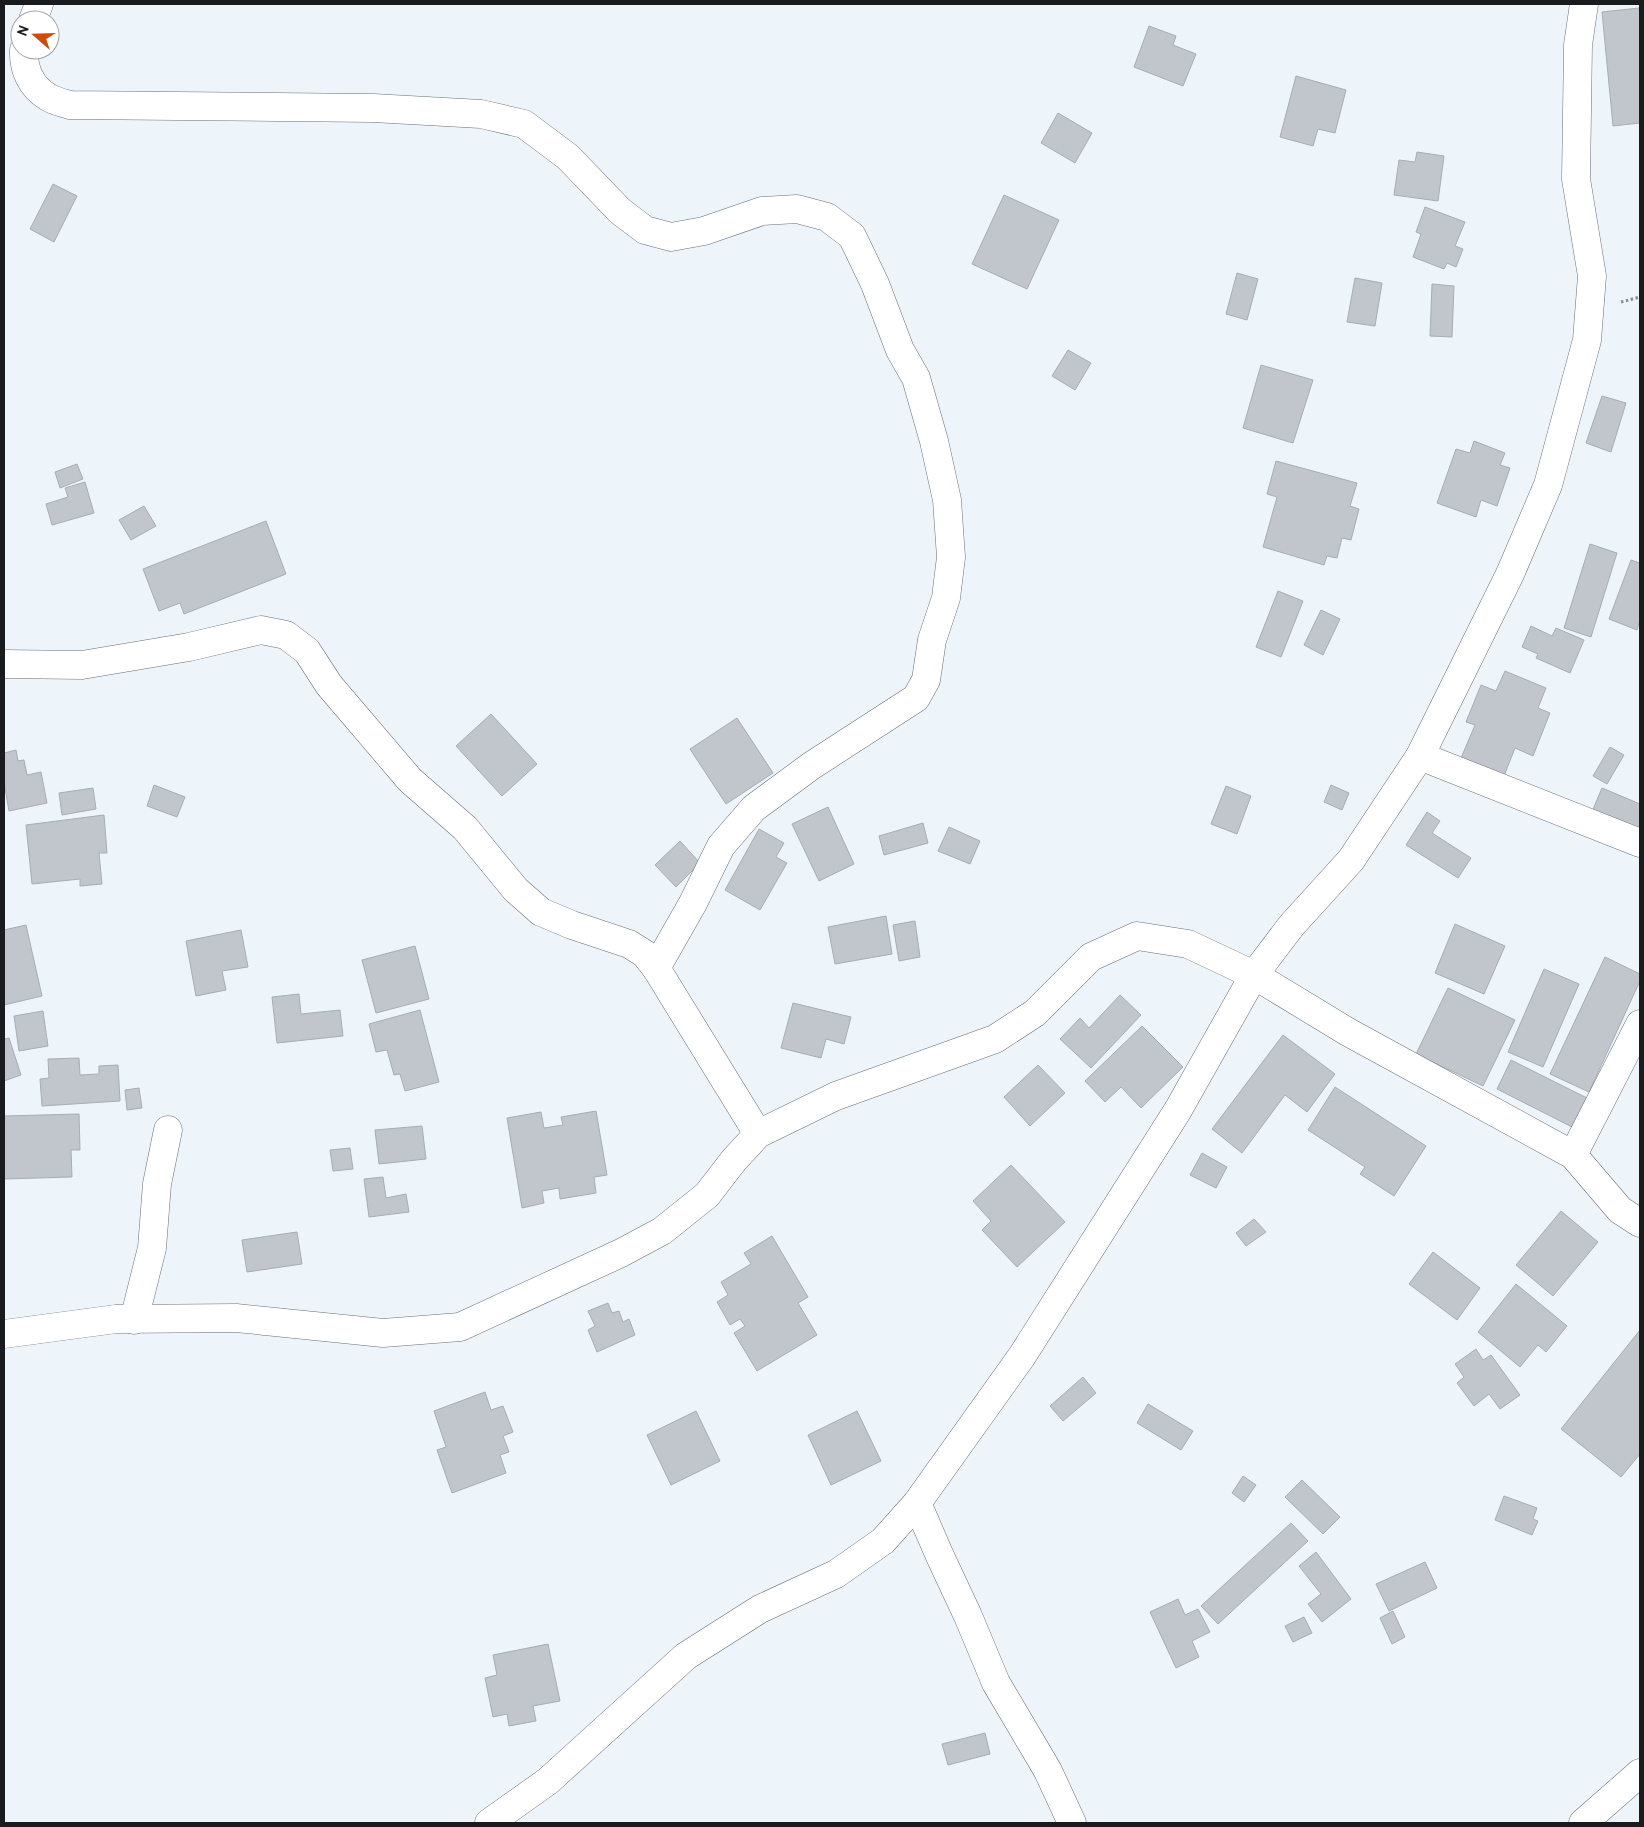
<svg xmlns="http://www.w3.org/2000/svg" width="1644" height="1827" font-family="Overpass,sans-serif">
  <rect width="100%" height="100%" fill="#edf4fa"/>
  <g fill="#c0c6cc" stroke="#a7adb3">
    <path d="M1639,8L1640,24V123L1613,126L1602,12Z"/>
    <path d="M1149,26L1176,36L1173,45L1196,54L1183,86L1134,67Z"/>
    <path d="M1296,76L1346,90L1335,133L1318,129L1313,146L1280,137Z"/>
    <path d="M1058,113L1092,133L1075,163L1041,143Z"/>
    <path d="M1417,152L1444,156L1438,201L1394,195L1399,160L1415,162Z"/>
    <path d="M53,184L77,196L54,242L30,229Z"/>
    <path d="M1004,195L1059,220L1027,289L972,264Z"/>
    <path d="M1425,207L1465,222L1455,246L1463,249L1456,267L1447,263L1444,269L1413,257L1421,234L1416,232Z"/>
    <path d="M1237,273L1258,279L1247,320L1226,314Z"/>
    <path d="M1355,278L1382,283L1375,326L1347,322Z"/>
    <path d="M1432,284L1454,286L1452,337L1430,336Z"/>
    <path d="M1068,350L1091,363L1075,390L1052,376Z"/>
    <path d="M1261,365L1313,380L1293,443L1243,428Z"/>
    <path d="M1602,396L1626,403L1611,452L1586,443Z"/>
    <path d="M1474,441L1505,453L1500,465L1510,468L1497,506L1481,500L1476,517L1437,503L1456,449L1470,453Z"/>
    <path d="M1276,461L1357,483L1350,506L1359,509L1351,540L1342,538L1337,558L1327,556L1324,565L1263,547L1277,497L1267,494Z"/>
    <path d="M77,464L83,479L60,488L55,472Z"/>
    <path d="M85,482L94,513L52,525L46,504L68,497L65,488Z"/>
    <path d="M144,506L156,526L131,540L119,520Z"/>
    <path d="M266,521L286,574L184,614L180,603L159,611L143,569Z"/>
    <path d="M1590,544L1617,553L1591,637L1564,628Z"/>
    <path d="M1631,560L1640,563V620L1637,630L1609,619Z"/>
    <path d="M1278,591L1303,601L1281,657L1256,647Z"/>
    <path d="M1321,610L1340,619L1323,655L1304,645Z"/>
    <path d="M1531,626L1552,636L1556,628L1584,640L1570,673L1536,658L1538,654L1522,647Z"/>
    <path d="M1505,671L1546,688L1538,708L1550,713L1533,756L1515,748L1504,776L1461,758L1475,725L1466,722L1481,685L1496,691Z"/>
    <path d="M491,714L537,764L502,796L456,746Z"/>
    <path d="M737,718L773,773L726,804L690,749Z"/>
    <path d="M1610,747L1624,755L1607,784L1593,776Z"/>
    <path d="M16,750L18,761L24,760L27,775L41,772L47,803L9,811L4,782V753Z"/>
    <path d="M154,785L185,797L177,817L147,806Z"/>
    <path d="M1331,785L1349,793L1342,810L1324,802Z"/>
    <path d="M1226,786L1251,796L1237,834L1211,824Z"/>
    <path d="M93,788L96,809L62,815L59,793Z"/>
    <path d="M1602,788L1640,804V830L1591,814Z"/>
    <path d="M828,807L854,864L819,881L792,824Z"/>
    <path d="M1427,812L1440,821L1432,833L1471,858L1458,878L1406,845Z"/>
    <path d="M104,815L107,853H99L102,884L80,886V879L32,884L26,825Z"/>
    <path d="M923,823L928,843L884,855L879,836Z"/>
    <path d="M949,827L980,841L970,864L938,851Z"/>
    <path d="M759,829L784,843L776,857L787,863L760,910L725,890Z"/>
    <path d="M680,841L700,863L676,887L655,865Z"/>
    <path d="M886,916L892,954L835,964L828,927Z"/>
    <path d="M915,921L920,957L899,961L893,925Z"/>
    <path d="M1455,924L1505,946L1484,994L1435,973Z"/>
    <path d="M26,925L42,996L4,1005V930Z"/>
    <path d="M241,930L248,967L222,971L226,990L196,996L186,941Z"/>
    <path d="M415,946L429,999L376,1013L362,960Z"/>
    <path d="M1605,957L1640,974V981L1589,1092L1550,1074Z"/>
    <path d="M1544,969L1579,984L1543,1067L1508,1052Z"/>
    <path d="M1448,988L1515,1020L1483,1086L1416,1054Z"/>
    <path d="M299,994L301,1014L340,1010L343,1036L277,1043L272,997Z"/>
    <path d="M1120,995L1141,1015L1091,1068L1060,1039L1080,1018L1089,1028Z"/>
    <path d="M793,1003L851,1017L844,1044L826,1039L821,1058L781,1048Z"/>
    <path d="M420,1010L439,1082L405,1091L400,1074L394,1075L387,1050L376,1052L369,1024Z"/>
    <path d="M43,1011L48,1046L19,1051L14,1016Z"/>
    <path d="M1142,1026L1183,1067L1141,1108L1121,1087L1105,1102L1085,1081Z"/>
    <path d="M1283,1035L1335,1074L1307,1112L1285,1095L1242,1153L1212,1129Z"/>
    <path d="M4,1037L5,1039L9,1038L21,1075L4,1081Z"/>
    <path d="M79,1058L80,1075L99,1074V1066L118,1065L120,1101L42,1106L40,1079L49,1078L48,1059Z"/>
    <path d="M1511,1060L1587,1098L1572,1127L1497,1089Z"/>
    <path d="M1038,1065L1065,1093L1030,1126L1004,1097Z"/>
    <path d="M1335,1087L1426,1146L1394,1196L1360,1174L1365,1167L1308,1130Z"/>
    <path d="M139,1088L142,1108L127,1110L125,1090Z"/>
    <path d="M596,1111L607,1175L594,1177L596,1193L560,1199L559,1188L542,1191L544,1203L522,1208L507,1118L541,1112L544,1128L563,1125L561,1117Z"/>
    <path d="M79,1114L80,1150H71L72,1177L4,1179V1116Z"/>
    <path d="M422,1126L426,1159L379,1164L375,1130Z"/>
    <path d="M350,1148L353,1169L333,1171L330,1150Z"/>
    <path d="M1202,1153L1227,1167L1216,1188L1190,1175Z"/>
    <path d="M1011,1165L1065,1222L1017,1267L982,1230L991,1221L973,1201Z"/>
    <path d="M383,1177L386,1198L406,1194L409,1212L369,1217L364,1179Z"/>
    <path d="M1561,1211L1598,1242L1553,1296L1516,1265Z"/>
    <path d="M1254,1219L1266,1232L1246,1246L1236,1233Z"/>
    <path d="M297,1232L302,1264L247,1272L242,1240Z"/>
    <path d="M772,1236L808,1297L798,1303L817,1335L757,1371L734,1333L745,1326L740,1319L730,1325L717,1302L728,1295L721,1282L751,1264L744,1253Z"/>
    <path d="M1433,1252L1480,1288L1457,1320L1409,1284Z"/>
    <path d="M1516,1284L1567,1326L1546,1352L1538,1345L1520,1367L1478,1332Z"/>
    <path d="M608,1303L612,1313L619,1311L623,1322L629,1319L635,1335L597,1352L588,1330L595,1326L588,1311Z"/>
    <path d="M1640,1330V1454L1621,1477L1561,1429Z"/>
    <path d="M1476,1349L1483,1360L1491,1355L1520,1395L1500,1409L1489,1394L1474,1406L1457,1383L1464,1377L1455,1364Z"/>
    <path d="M1083,1377L1096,1393L1063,1421L1050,1406Z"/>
    <path d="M485,1392L491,1410L503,1406L513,1432L503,1436L509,1452L500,1455L506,1473L452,1493L437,1450L446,1447L434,1411Z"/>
    <path d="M1148,1404L1193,1431L1181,1450L1137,1423Z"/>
    <path d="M696,1411L720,1461L671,1485L647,1435Z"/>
    <path d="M857,1411L881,1461L831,1485L808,1435Z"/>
    <path d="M1243,1476L1256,1485L1244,1502L1232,1493Z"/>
    <path d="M1302,1480L1340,1517L1323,1534L1285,1497Z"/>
    <path d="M1504,1496L1537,1508L1533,1519L1538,1521L1532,1535L1495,1520Z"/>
    <path d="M1291,1523L1308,1541L1218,1624L1201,1606Z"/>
    <path d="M1316,1552L1351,1599L1322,1622L1308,1604L1321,1594L1299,1566Z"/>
    <path d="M1425,1562L1437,1588L1389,1611L1376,1584Z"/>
    <path d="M1178,1599L1185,1615L1198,1609L1210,1632L1192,1641L1199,1657L1176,1668L1150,1612Z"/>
    <path d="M1393,1611L1405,1637L1392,1644L1380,1618Z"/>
    <path d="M1304,1617L1312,1633L1293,1642L1285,1626Z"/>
    <path d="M548,1644L560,1701L533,1706L536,1721L509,1726L507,1714L493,1717L485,1678L497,1675L493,1655Z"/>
    <path d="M985,1733L990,1754L948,1765L942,1744Z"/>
  </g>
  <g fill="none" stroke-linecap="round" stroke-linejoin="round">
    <g stroke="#6a7075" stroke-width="29">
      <g id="street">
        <path d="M33,20L39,4"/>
        <path d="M24,50C23,69 31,87 48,97C54,101 63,103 70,105L373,108L481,114L524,124L568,157L620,211L645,230L671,237L704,231L762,211L797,209L827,217L852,236L875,284L900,350L916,378L934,441L947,500L951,557L946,598L932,640L926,680L916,698L811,766L754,808L721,846L693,903L656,968"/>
        <path d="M4,664L82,665L189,647L261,630L286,635L307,651L329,685L410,780L465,828L516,890L541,912L572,925L629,944L645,954L656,968L758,1134"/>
        <path d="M1420,756L1640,843"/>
        <path d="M1573,1155L1640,1024"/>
        <path d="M134,1320L152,1248L157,1184L168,1130"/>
        <path d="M4,1334L116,1319L236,1318L383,1333L460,1327L621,1253L662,1231L707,1195L734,1160L758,1134L836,1096L995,1039L1035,1013L1091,957L1137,936L1188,944L1254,975L1348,1032L1573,1155L1620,1210L1640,1223"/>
        <path d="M917,1503L939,1554L968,1616L996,1683L1048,1771L1072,1823"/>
        <path d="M489,1823L548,1781L686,1656L760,1609L836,1574L883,1541L917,1503L1022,1356L1178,1110L1254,975L1291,926L1351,860L1420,756L1510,574L1548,485L1587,340L1592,276L1576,179L1578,45L1584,4"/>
        <path d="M1583,1823L1640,1773"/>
      </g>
    </g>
    <path stroke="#898e92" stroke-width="3" stroke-dasharray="2.5 2.5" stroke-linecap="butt" d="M1621,302L1640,297"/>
    <use href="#street" stroke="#fff" stroke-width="28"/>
  </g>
  <rect width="1644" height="1827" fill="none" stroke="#191b1e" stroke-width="10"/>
  <g transform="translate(35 35) rotate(290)"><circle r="24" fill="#ffffff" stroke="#a3a4a5"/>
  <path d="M0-4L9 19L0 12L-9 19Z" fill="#d04b07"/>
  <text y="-8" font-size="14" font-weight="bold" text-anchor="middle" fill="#191b1e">N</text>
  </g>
</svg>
